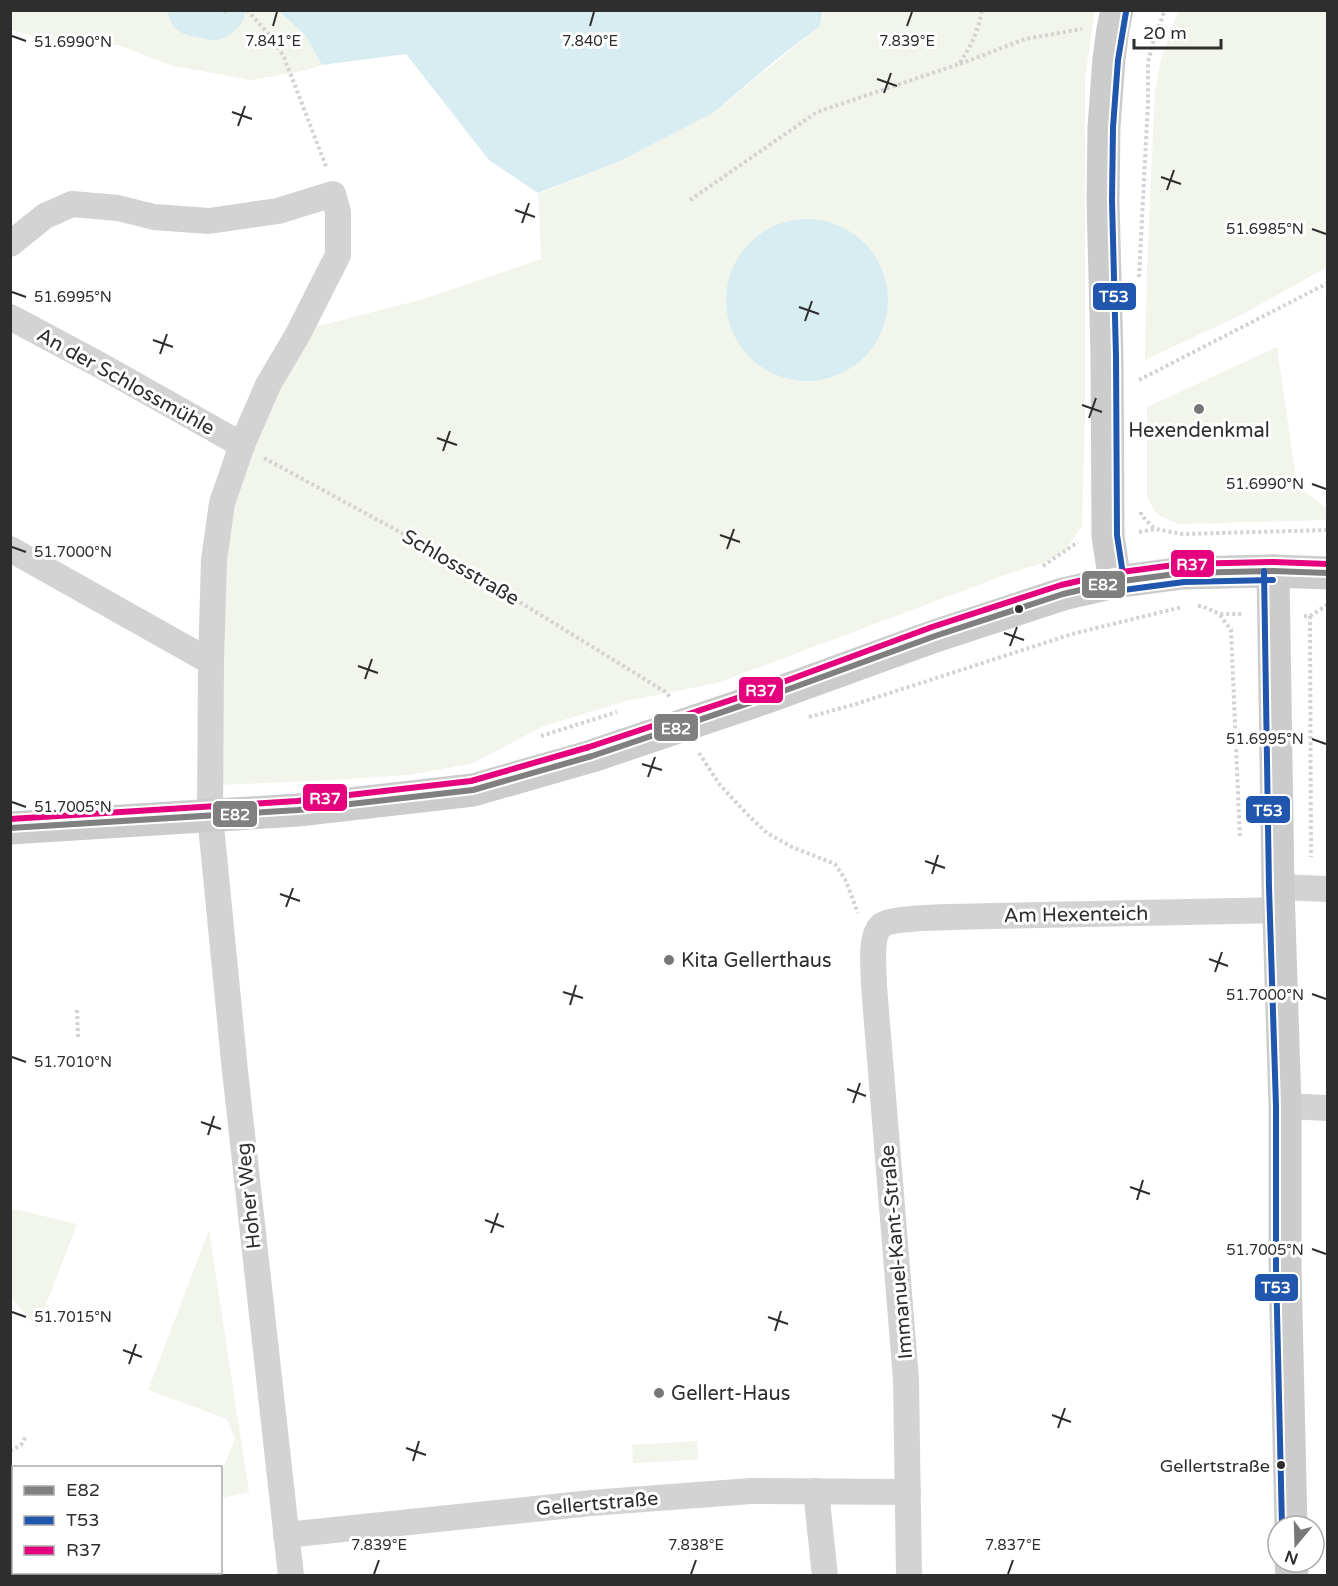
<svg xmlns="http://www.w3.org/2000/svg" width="1338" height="1586" font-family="'Varela Round',sans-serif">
  <rect width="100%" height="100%" fill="#fff"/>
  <g fill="#f2f5eb">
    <path d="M10,11H279L305,35L322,65L303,71L251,80L173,66L118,45L59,42L11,30Z"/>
    <path d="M824,11H1095L1085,78V419L1082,526L1066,550L1045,562L1005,575L717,683L626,701L544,726L471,764L408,775L316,781L215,785L221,561L233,488L264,397L311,328L427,298L541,259L538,194L620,161L713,113L820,26Z"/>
    <path d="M1178,11H1327V267L1245,313L1145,360L1147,265L1155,92L1160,63Z"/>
    <path d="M1277,347L1297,485L1327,509V520L1179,524C1160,517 1154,515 1147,495V407Z"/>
    <path d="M10,1208L77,1224L37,1328L11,1297Z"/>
    <path d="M209,1230L249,1492L221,1498V1473L235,1439L227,1419L148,1390Z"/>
    <path d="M697,1441L698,1460L633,1463L632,1445Z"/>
  </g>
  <g fill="#d8edf2">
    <path d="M279,11H823L820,26L777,59L713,113L620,161L538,193L489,160L406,54L322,65L305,35Z"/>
    <circle cx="807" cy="300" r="81"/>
  </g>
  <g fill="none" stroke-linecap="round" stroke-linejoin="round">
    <path stroke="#d8edf2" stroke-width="52" d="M194,10L214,14L219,10"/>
    <g stroke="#d3d3d3" stroke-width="4" stroke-dasharray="3 3" stroke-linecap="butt">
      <path d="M247,10L272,38L284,57L327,169"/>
      <path d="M224,13L226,10"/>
      <path d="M960,64L1025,39L1082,29"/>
      <path d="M690,200L817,112L959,64C971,46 978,32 982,10"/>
      <path d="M1139,277L1148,103V62L1154,39L1165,10"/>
      <path d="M1139,380L1328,283"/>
      <path d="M264,458L455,562L667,693L670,698"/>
      <path d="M1141,512V515L1155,529"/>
      <path d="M1139,532L1155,529L1183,534L1328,530"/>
      <path d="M1043,566L1078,542"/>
      <path d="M1198,606H1202L1220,614H1243"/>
      <path d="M1220,615L1231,630L1240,839"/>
      <path d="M1304,616H1310L1327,605"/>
      <path d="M1310,616L1311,857"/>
      <path d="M809,717L856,704L1072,634L1182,607"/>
      <path d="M541,736L617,712"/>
      <path d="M699,753L720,785L749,816L767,833L792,847L835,864L845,879L858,913"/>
      <path d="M77,1010L78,1038"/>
      <path d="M10,1451L21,1445L26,1436"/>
    </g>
    <g stroke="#d3d3d3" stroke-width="26">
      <path d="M10,244L45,216L72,204L118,208L154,217L209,221L278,211L333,194L338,212V255L298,334L268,385L242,445L222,503L214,560L211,662L210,815L235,1071L291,1576"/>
      <path d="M10,317L98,364L242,445"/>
      <path d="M10,549L211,662"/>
      <path d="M1278,887L1328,889"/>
      <path d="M1285,1106L1328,1108"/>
      <path d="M816,1491L825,1576"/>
      <path d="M286,1535L591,1503L751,1491L908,1492"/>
      <path d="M909,1576L906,1379L874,986C874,971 869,935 882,925C895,916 971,917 991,916C1087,914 1183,912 1279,910"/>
    </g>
    <g stroke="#ccc" stroke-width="33">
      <path d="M1273,571L1278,887L1285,1106V1268L1291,1526"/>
      <path d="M1115,582L1108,536L1107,356L1103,200L1104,127L1109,59L1113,29L1117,10"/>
      <path d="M10,828L298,810L473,790L592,756L767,697L935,636L1063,594L1115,582L1183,573L1273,571L1328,573"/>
      <path d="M1291,1562L1292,1576"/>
    </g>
    <g stroke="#fff" stroke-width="10">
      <path id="bus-1" d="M10,828L298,810L473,790L592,756L767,697L935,636L1063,594L1115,582L1183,573L1273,571L1328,573"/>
    </g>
    <g stroke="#fff" stroke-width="10">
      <g id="bus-2">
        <path d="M1264,571L1269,887L1276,1106V1268L1282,1526"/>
        <path d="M1124,581L1117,535L1116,356L1112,200L1113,127L1118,60L1126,12"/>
        <path d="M1116,591L1184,582L1273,580"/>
      </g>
    </g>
    <g stroke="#fff" stroke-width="10">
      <path id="bus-3" d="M10,819L297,801L471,781L589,747L764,689L932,627L1061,585L1114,573L1182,564L1273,562L1328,564"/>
    </g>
    <use href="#bus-1" stroke="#808080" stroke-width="6"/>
    <use href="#bus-2" stroke="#2056ae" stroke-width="6"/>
    <use href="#bus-3" stroke="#e5007d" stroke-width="6"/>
  </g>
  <path fill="none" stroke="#2e2e2e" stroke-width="2" d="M273,26L277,12M590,26L594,12M907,26L912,12M12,36L26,41M877,79L897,86M884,93L891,73M232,112L252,119M238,126L245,106M1161,177L1181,184M1167,190L1174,170M515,210L535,217M522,223L529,203M1312,229L1326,234M12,292L26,297M799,307L819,314M805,321L812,301M153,340L173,347M160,354L167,334M1082,405L1102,412M1089,418L1096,398M437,438L457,445M443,451L450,431M1312,484L1326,489M720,535L740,542M12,547L26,552M727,549L734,529M1004,633L1024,640M1010,646L1017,627M358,666L378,673M365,679L372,659M1312,739L1326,744M642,764L662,770M648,777L655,757M12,802L26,807M925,861L945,868M932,874L938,855M280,894L300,901M286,907L293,888M1209,959L1228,966M1215,972L1222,952M563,992L583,998M1312,994L1326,999M570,1005L576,985M12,1057L26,1062M847,1089L866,1096M853,1103L860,1083M201,1122L221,1129M208,1135L214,1116M1130,1187L1150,1194M1137,1200L1143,1180M485,1220L504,1227M491,1233L498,1213M1312,1249L1326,1254M12,1312L26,1317M768,1317L788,1324M775,1331L781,1311M123,1350L142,1357M129,1364L136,1344M1052,1415L1071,1422M1058,1428L1065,1408M406,1448L426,1455M413,1461L419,1441M374,1574L379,1560M691,1574L696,1560M1008,1574L1013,1560"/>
  <g fill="#777" stroke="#fff" stroke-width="2">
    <circle cx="1199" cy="409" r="6"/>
    <circle cx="669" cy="960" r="6"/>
    <circle cx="659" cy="1393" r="6"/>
  </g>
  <g fill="#2e2e2e" stroke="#fff" stroke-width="2">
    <circle cx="1019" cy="609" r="5"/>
    <circle cx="1281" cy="1465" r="5"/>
  </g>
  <g text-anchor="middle" stroke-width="6" stroke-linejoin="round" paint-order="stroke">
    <g font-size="18" fill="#2e2e2e" stroke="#fff" text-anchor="end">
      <text x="1270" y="1472">Gellertstraße</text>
    </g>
    <g font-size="20" fill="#2e2e2e" stroke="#fff">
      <text transform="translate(126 381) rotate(29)" y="7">An der Schlossmühle</text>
      <text transform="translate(461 567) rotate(30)" y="7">Schlossstraße</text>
      <text transform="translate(1076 914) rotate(-1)" y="7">Am Hexenteich</text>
      <text transform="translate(248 1196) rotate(-96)" y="7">Hoher Weg</text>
      <text transform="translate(896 1252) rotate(-95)" y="7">Immanuel-Kant-Straße</text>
      <text transform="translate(597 1503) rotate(-5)" y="7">Gellertstraße</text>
    </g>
    <g font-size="20" fill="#2e2e2e" stroke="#fff" text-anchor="start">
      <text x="1199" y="437" text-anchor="middle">Hexendenkmal</text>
      <text x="681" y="967">Kita Gellerthaus</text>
      <text x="671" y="1400">Gellert-Haus</text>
    </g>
  </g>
  <g font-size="15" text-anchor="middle" fill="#2e2e2e" stroke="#fff" stroke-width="6" stroke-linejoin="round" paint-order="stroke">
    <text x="273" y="46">7.841°E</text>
    <text x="590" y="46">7.840°E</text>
    <text x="907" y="46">7.839°E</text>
    <text x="73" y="47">51.6990°N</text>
    <text x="1265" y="234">51.6985°N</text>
    <text x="73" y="302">51.6995°N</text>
    <text x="1265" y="489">51.6990°N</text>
    <text x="73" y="557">51.7000°N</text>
    <text x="1265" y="744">51.6995°N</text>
    <text x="73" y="812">51.7005°N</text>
    <text x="1265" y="1000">51.7000°N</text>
    <text x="73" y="1067">51.7010°N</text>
    <text x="1265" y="1255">51.7005°N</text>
    <text x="73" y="1322">51.7015°N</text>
    <text x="379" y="1550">7.839°E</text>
    <text x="696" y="1550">7.838°E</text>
    <text x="1013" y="1550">7.837°E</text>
  </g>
  <g stroke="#fff" stroke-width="2">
    <rect x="1092" y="282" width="45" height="29" rx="6" fill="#2056ae"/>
    <rect x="1170" y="549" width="45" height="29" rx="6" fill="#e5007d"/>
    <rect x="1081" y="570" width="45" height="29" rx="6" fill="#808080"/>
    <rect x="738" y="676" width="46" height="28" rx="6" fill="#e5007d"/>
    <rect x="653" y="713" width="46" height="29" rx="6" fill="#808080"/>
    <rect x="302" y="783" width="46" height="29" rx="6" fill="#e5007d"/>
    <rect x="1245" y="795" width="46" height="29" rx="6" fill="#2056ae"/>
    <rect x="212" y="800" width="46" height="28" rx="6" fill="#808080"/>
    <rect x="1254" y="1273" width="45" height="29" rx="6" fill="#2056ae"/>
  </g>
  <g font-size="16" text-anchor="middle" font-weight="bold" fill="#fff">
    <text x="1114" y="302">T53</text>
    <text x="1192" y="570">R37</text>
    <text x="1103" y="590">E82</text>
    <text x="761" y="696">R37</text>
    <text x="676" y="734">E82</text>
    <text x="325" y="804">R37</text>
    <text x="1268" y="816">T53</text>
    <text x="235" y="820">E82</text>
    <text x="1276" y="1293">T53</text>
  </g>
  <rect width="1338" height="1586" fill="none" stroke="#2e2e2e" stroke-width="24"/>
  <rect x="12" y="1466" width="210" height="108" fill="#ffffff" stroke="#ababab" stroke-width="1.5"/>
  <rect x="24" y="1486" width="30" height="9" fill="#808080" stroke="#ababab" stroke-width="1.5"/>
  <text x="66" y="1496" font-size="18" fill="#2e2e2e">E82</text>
  <rect x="24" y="1516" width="30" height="9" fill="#2056ae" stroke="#ababab" stroke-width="1.5"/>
  <text x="66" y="1526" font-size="18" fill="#2e2e2e">T53</text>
  <rect x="24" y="1546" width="30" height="9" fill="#e5007d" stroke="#ababab" stroke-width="1.5"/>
  <text x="66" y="1556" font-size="18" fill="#2e2e2e">R37</text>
  <g transform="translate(1296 1544) rotate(199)"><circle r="28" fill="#ffffff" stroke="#ababab" stroke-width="1.5"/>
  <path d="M0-4.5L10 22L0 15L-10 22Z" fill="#777777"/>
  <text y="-9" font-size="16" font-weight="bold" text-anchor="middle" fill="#2e2e2e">N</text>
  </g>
  <path d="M1134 39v9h87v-9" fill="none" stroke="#2e2e2e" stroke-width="3"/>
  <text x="1143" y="39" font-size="18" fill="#2e2e2e" stroke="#ffffff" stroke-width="4.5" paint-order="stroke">20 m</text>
</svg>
